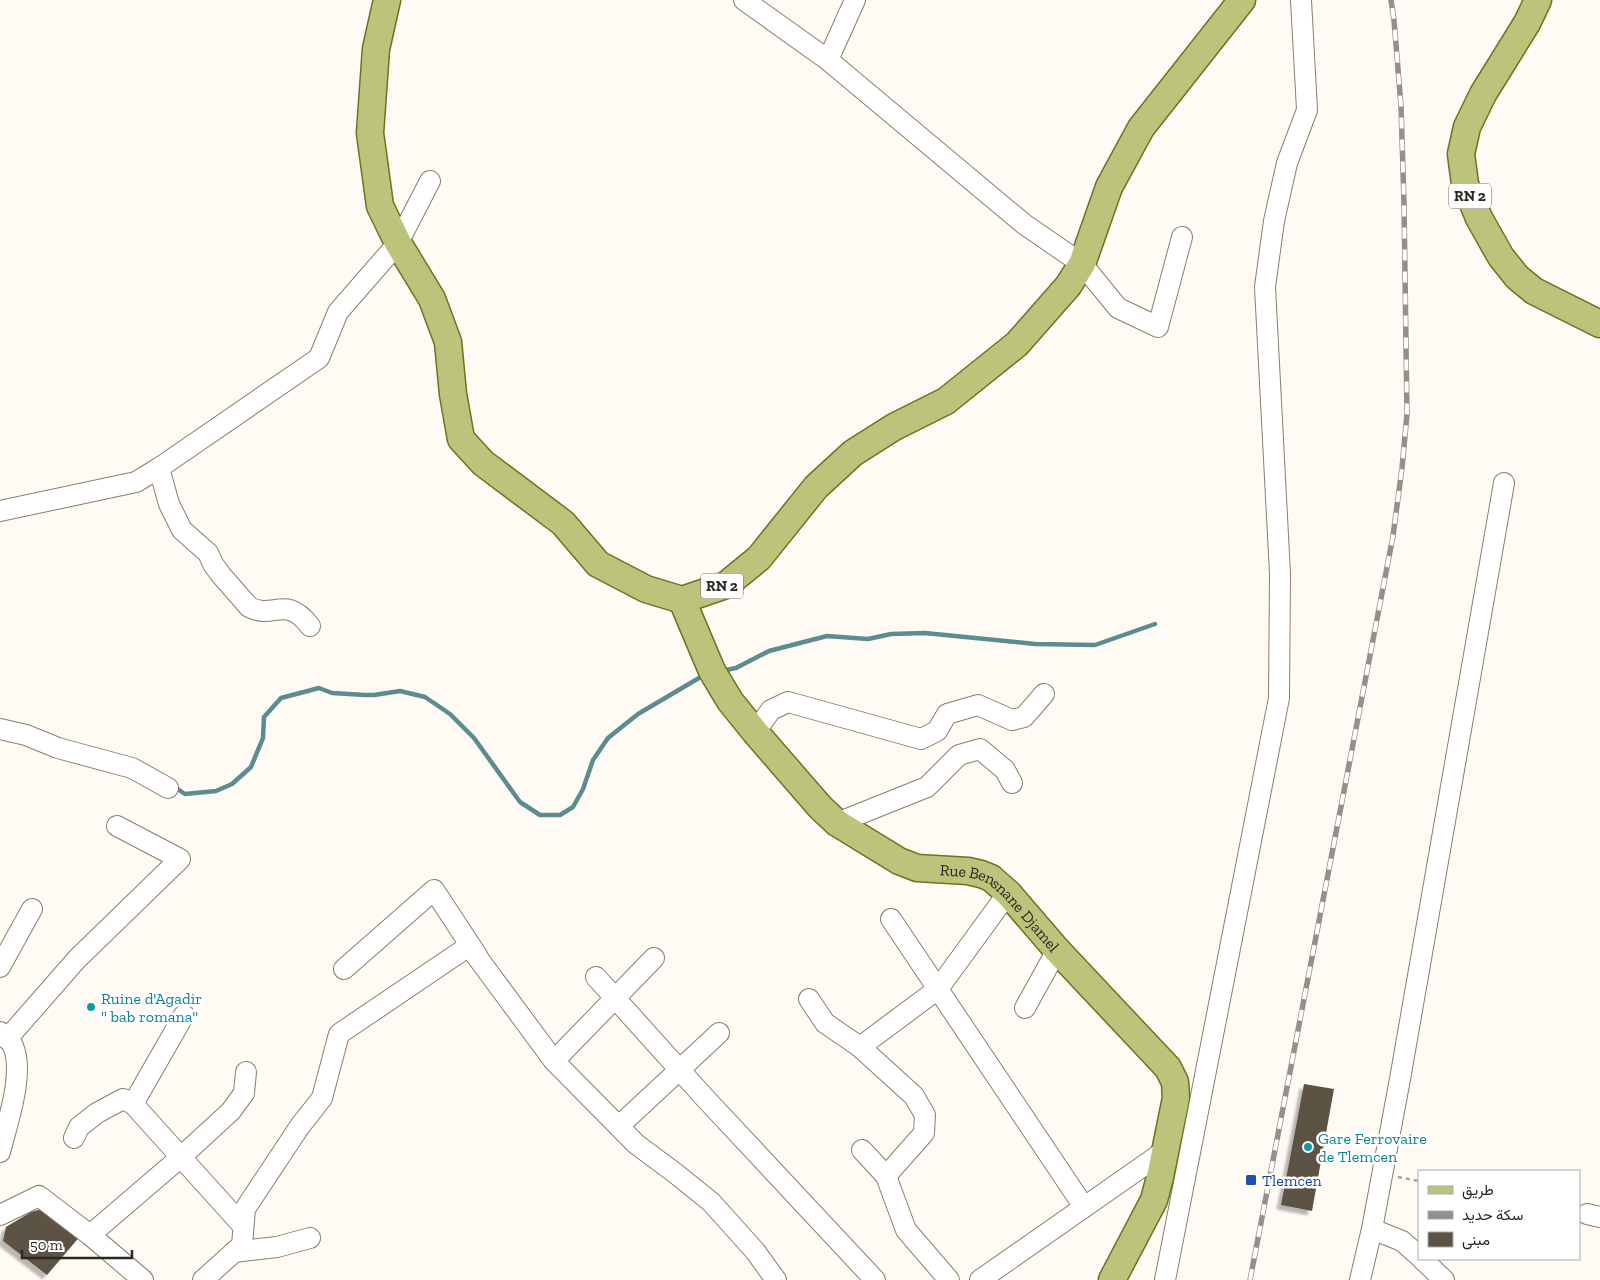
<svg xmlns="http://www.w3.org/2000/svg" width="1600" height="1280" font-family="'Zilla Slab',Vazirmatn,serif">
  <defs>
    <filter id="shadow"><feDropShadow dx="-4.5" dy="4.5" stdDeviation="1" flood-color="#0004"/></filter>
  </defs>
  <rect width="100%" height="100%" fill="#fffbf4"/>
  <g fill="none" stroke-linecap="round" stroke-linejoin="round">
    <g stroke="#5b8c8f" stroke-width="4.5">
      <path d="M726,670L736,668L769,651L827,636L868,639L891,634L925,633L1035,644L1095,645L1155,624"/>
      <path d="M173,786L185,794L216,791L232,784L251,767L263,738L264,717L281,698L319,688L332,693L365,695H374L400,691L425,697L450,714L474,738L520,802L540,815H560L573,807L583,789L593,760L608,738L638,714L699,678"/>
    </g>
  </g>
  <g fill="#5c5345" filter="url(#shadow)">
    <path d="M1304,1084L1334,1089L1312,1211L1281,1205Z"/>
    <path d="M45,1208L81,1235L47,1275L3,1241L6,1227L31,1212Z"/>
  </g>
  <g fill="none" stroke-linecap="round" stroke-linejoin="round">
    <g stroke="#887e70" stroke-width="22">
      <g id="minor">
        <path d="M744,0L828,60L1024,224L1082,264L1118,308L1158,327L1182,237"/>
        <path d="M828,60L855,0"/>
        <path d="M159,468L169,504L182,530L208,553L213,564L221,575L249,607C274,620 285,594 310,626"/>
        <path d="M0,511L136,482L159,468L319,358L338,312L398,243L430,181"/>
        <path d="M0,729L26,735L58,748L132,768L168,788"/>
        <path d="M755,732L771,710L788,702L921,739L937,731L947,714L978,705L1012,720L1024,717L1044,694"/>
        <path d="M837,823L927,787L959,755L980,749L1005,770L1012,783"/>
        <path d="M891,919L1084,1207"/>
        <path d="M0,967L32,909"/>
        <path d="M344,969L434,890L478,957"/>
        <path d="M596,977L704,1097L875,1280"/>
        <path d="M809,999L825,1023L860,1047L914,1096L925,1115L924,1133L886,1176"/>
        <path d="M1025,1008L1057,950"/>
        <path d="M0,1032C4,1036 11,1041 13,1046C25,1073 7,1124 0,1152"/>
        <path d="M7,1039L77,959L180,859L117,826"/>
        <path d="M860,1047L938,989L1008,893"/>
        <path d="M554,1061L654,958"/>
        <path d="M133,1104L184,1015"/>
        <path d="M619,1126L719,1033"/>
        <path d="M74,1138L79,1127L97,1113L123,1099L133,1104L243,1226"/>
        <path d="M862,1150L886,1176L906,1230L949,1280"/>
        <path d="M1587,1214L1600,1217"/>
        <path d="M0,1215L39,1196L90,1235L143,1280"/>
        <path d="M1372,1229L1402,1241L1419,1256"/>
        <path d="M90,1235L181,1157L231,1111L244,1093L246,1072"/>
        <path d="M234,1252L277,1247L310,1238"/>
        <path d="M1422,1259L1444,1280"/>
        <path d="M203,1280L242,1245L245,1209L300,1126L322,1098L339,1034L469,946L554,1061L636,1144L675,1173L711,1202L755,1251L776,1280"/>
        <path d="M980,1280L1166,1150"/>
        <path d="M1165,1280L1279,698L1280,574L1265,287L1274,221L1287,163L1307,110L1301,0"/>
        <path d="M1360,1280L1372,1229L1400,1079L1504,483"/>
      </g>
    </g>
    <g stroke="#6b7421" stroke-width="29">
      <g id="major">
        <path d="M387,0L376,49L370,133L380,206L398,243L432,299L448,342L453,394L461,439L483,463L563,523L598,564L646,589L682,600L726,585L759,558L816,487L853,453L894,427L946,401L1017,344L1068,286L1082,264L1109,187L1141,128L1242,0"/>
        <path d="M1538,0L1527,23L1483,94L1467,127L1461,154L1465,184L1479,218L1501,257L1517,277L1534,291L1600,324"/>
        <path id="s1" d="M682,600L712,671L730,701L755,732L820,807L837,823L899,861L917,868L968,871L981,874L991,878L1008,893L1057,950L1168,1068L1175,1082L1176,1098L1160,1177L1154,1200L1112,1280"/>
      </g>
    </g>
    <path stroke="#a8a49d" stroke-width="2.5" stroke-dasharray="4 4" stroke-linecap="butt" d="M1398,1177L1419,1181"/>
    <use href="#minor" stroke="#fff" stroke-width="20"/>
    <use href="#major" stroke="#bbc47a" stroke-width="26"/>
    <g stroke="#949089" stroke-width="5.5">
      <path id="rail" d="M1250,1280L1393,536L1402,468L1407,414L1404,203L1401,106L1394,20L1391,0"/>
    </g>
    <use href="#rail" stroke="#fff" stroke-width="4" stroke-dasharray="11" stroke-linecap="butt"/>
  </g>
  <g fill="#0f9aa8" stroke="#fff" stroke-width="2">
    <circle cx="91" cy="1007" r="5"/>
    <circle cx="1308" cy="1147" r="5"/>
  </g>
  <rect fill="#1a4fb4" stroke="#fff" stroke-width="2" x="1245" y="1174" width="12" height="12" rx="2.5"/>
  <g text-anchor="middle" stroke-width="5" stroke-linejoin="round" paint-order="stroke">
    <g fill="#fff" stroke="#6b6864" stroke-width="1">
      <rect x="1449" y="183.5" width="42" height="25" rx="4"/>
      <rect x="701" y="573.5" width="42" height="25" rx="4"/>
    </g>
    <g font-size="15" font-weight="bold" fill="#2b2721">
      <text x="1470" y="201">RN 2</text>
      <text x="722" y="591">RN 2</text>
    </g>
    <g font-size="16" fill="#2b2721" stroke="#fff">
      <text dy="6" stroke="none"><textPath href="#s1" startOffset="464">Rue Bensnane Djamel</textPath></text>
    </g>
    <g font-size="16" fill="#0d838f" stroke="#fff" text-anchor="start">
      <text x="101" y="1004">Ruine d'Agadir<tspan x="101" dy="18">" bab romana"</tspan></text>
      <text x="1318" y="1144">Gare Ferrovaire<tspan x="1318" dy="18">de Tlemcen</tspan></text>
    </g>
    <g font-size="16" fill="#164399" stroke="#fff" text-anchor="start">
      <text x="1262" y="1186">Tlemcen</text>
    </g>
  </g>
  <rect x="1418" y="1170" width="162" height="90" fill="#ffffff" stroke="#aaa9a6"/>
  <rect x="1428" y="1186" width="25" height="8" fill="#bbc47a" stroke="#aaa9a6"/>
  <text x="1462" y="1195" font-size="15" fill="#2b2721">طريق</text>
  <rect x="1428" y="1211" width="25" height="8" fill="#949089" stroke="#aaa9a6"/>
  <text x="1462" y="1220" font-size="15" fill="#2b2721">سكة حديد</text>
  <rect x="1428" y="1232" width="25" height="15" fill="#5c5345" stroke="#aaa9a6"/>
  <text x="1462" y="1245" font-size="15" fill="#2b2721">مبنى</text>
  <path d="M22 1250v8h110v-8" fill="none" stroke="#2b2721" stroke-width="2.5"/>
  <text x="30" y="1250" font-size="15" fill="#2b2721" stroke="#ffffff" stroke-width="4" paint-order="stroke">50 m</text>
</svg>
